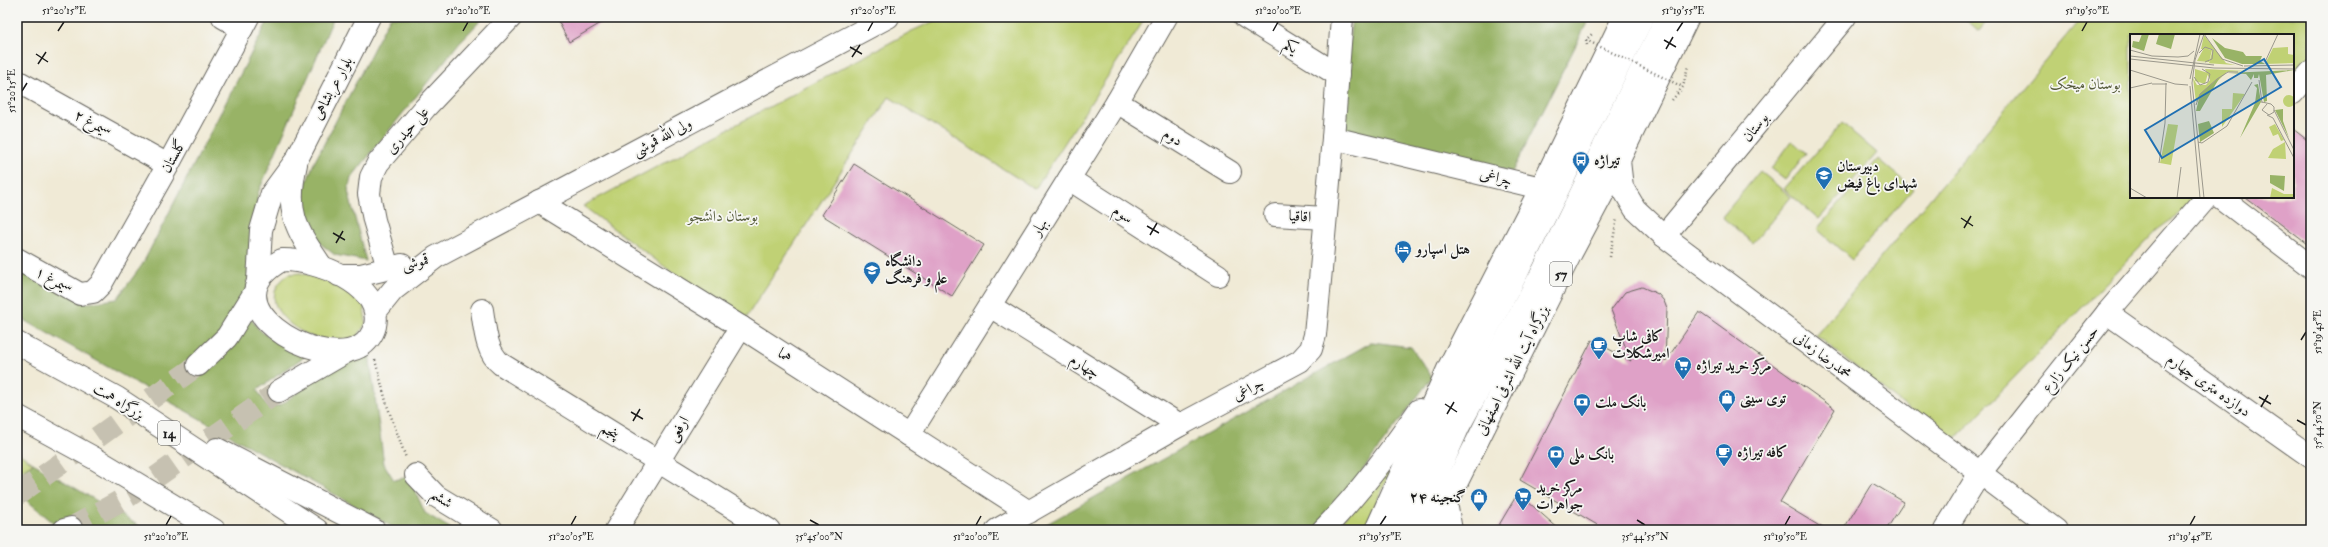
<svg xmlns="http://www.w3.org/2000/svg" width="2328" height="547" font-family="'IM FELL Double Pica',Amiri,serif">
  <rect width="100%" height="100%" fill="#f6f6f2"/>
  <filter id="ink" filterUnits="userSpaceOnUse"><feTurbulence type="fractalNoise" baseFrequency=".025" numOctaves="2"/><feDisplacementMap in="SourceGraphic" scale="8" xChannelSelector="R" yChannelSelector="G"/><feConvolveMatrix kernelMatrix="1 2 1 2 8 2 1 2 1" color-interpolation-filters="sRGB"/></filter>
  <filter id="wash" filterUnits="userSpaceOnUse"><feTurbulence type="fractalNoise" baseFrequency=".012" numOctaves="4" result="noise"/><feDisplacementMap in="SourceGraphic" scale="16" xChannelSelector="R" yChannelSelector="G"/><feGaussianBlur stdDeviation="0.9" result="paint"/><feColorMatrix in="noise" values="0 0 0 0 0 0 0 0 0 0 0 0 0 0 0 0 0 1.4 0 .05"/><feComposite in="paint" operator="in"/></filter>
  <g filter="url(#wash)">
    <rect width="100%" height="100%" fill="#f0ead6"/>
    <g fill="#c0d174" stroke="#6e7648">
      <path d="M943,17H1146L1035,189L889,97L742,324L583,206L912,31Z"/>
      <path d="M1963,17H1990L1979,31Z"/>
      <path d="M2082,17L2089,21L2093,17H2311V56L2293,78V35H2131V197H2194L2182,212L2157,230L1951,443L1816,335Z"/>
      <path d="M1842,123L1877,153L1819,219L1784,189Z"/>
      <path d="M1792,141L1806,153L1785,180L1771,169Z"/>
      <path d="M1878,159L1913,189L1852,260L1817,229Z"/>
      <path d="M1760,171L1791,197L1753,243L1722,217Z"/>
      <path d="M300,273L326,279L363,299L366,323L358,336C350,338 339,344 331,342C300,338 249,303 289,274Z"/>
      <path d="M1401,448L1364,530H1335Z"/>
      <path d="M17,452L33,463L17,473Z"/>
    </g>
    <g fill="#98b366" stroke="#5a6841">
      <path d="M270,17H334L258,193L247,289L223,331L194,361L195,377L220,356L251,318C259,337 287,346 305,356L257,390L268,407L281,405L329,368L369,353L384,464L394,480L409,477L425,513L453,530H398L17,316V268L88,303L117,299L142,265Z"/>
      <path d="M390,17H484L459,43L351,178L348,191L366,261L335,255L308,234L301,198L313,165Z"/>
      <path d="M1352,17H1590L1512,172L1339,129Z"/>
      <path d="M1372,342L1411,347L1432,377L1327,518L1312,530H1036Z"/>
      <path d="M33,463L146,530H62L17,492V478Z"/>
    </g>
    <g id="blocks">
      <g fill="#dfa1c7">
        <path d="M556,17H611L569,42Z"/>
        <path d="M2293,129L2311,143V247L2245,197H2293Z"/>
        <path d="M854,164L984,245L952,296L822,215Z"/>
        <path d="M1642,287L1658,294L1664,301L1667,309L1665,362L1699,312L1835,409L1780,502L1826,530H1606L1520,480L1592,340L1631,361L1611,310L1625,292Z"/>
        <path d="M1872,483L1904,502L1886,530H1843Z"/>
        <path d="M1518,493L1560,530H1496Z"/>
      </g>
    </g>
  </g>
  <g filter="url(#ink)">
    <use href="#blocks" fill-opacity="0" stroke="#66645d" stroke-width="1"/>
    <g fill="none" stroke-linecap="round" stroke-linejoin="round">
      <g stroke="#c6c1b1" stroke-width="22" stroke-dasharray="22 11" stroke-linecap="butt">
        <path d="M17,495L198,365"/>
        <path d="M71,528L129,496L279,391"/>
      </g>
      <g stroke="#66645d" stroke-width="24">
        <g id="minor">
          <path d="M223,17L242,28"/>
          <path d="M1245,17L1338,75"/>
          <path d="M17,81L168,165"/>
          <path d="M2293,93L2311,72"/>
          <path d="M1117,102L1230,172"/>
          <path d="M1333,138L1541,188"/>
          <path d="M1619,161L1622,187L1635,209L1664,236L2056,530"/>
          <path d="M296,164C285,212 295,228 322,267"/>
          <path d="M1069,179L1218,275"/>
          <path d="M2220,197L2311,267"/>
          <path d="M539,202L741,327L1029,512"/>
          <path d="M1275,215L1325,218"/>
          <path d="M1664,236L1845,17"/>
          <path d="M17,259L80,294L93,292L101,284L168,165L248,17"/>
          <path d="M282,260C314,259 384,284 375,326C373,334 367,343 359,347C316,370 204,303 282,260Z"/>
          <path d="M388,268L374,220L369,194L371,177L378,163L425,108L511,17"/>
          <path d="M339,275H361L402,265"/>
          <path d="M258,281L261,230L272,193L297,159L369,17"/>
          <path d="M990,306L1180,425"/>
          <path d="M482,310C485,329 486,352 501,364L769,530"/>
          <path d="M376,311L393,290L436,257L888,17"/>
          <path d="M2107,313L2311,457"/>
          <path d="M198,365L227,337L255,292"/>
          <path d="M279,391L346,352"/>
          <path d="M909,435L1117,102L1166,17"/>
          <path d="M416,475L436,496L492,530"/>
          <path d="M1446,503L1451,530"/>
          <path d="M64,530L71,528"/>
          <path d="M616,530L741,327"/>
          <path d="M997,530L1180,425L1300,361L1311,349L1315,335L1333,138L1342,17"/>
          <path d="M1390,530L1459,382L1518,271L1643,17"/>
          <path d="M1412,530L1459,426L1542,273L1667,17"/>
          <path d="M1945,530L1980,473L2107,313L2207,197"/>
        </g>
      </g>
      <g stroke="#66645d" stroke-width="24">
        <g id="highway">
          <path d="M17,343L117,398L317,530"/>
          <path d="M17,416L94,458L214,530"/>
          <path d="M217,449L374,530"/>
          <path d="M1323,530C1359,494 1390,452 1419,410"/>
          <path d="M1376,530L1449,367L1541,188L1624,17"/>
          <path d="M1433,530L1571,253L1604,191L1688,17"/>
        </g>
      </g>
      <g stroke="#66645d" stroke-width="2.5" stroke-dasharray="1 3" stroke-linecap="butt">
        <path d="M1587,45L1586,40L1593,33"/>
        <path d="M1672,100L1683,87L1688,66"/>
        <path d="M1610,257L1617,218"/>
        <path d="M375,360L387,405L406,458"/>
      </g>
      <use href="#minor" stroke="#fff" stroke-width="22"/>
      <use href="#highway" stroke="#fff" stroke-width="22"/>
      <path stroke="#66645d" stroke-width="2.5" stroke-dasharray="1 3" stroke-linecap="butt" d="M1586,40L1683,87"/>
    </g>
  </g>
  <path fill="none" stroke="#1c1c1c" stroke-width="1.5" d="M58,31L64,22M463,31L468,22M868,31L873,22M1273,31L1278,22M1677,31L1683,22M2082,31L2087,22M1664,40L1676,47M850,47L862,54M1666,49L1673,37M36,54L48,62M852,57L860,45M38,64L46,52M22,91L27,83M1961,218L1973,226M1147,226L1159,233M1964,228L1971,216M333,233L345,240M1150,235L1157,223M336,243L343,231M2301,340L2306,332M2259,397L2271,404M1445,404L1457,412M2261,407L2268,395M631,412L643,419M1447,414L1454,402M2297,420L2306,425M633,421L640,409M810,520L819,525M1637,520L1645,525M166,525L171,516M571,525L576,516M976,525L981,516M1380,525L1386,516M1785,525L1790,516M2190,525L2195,516"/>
  <defs>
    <g id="bus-pin" transform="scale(0.9)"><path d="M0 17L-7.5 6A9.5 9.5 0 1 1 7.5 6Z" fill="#1f6fb2" stroke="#f6f6f2"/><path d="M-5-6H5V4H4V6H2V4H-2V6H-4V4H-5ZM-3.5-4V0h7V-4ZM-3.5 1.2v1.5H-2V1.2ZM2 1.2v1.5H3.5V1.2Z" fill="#fff"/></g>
    <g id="school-pin" transform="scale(0.9)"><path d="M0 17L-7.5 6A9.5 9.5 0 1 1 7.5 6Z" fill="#1f6fb2" stroke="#f6f6f2"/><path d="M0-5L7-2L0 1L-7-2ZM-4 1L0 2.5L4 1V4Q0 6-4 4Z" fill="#fff"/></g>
    <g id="hotel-pin" transform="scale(0.9)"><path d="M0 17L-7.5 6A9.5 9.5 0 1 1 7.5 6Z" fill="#1f6fb2" stroke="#f6f6f2"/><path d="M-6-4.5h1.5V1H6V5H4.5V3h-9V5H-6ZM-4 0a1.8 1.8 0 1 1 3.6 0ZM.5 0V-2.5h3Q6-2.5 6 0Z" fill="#fff"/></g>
    <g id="university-pin" transform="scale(0.9)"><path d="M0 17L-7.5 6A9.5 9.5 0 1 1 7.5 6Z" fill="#1f6fb2" stroke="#f6f6f2"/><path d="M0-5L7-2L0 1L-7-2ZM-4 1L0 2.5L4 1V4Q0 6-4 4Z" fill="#fff"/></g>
    <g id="cafe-pin" transform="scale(0.9)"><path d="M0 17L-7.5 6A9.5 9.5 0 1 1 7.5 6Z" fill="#1f6fb2" stroke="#f6f6f2"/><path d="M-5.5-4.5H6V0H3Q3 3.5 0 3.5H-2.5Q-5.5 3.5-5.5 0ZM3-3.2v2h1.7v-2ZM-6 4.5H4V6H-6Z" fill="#fff"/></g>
    <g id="supermarket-pin" transform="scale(0.9)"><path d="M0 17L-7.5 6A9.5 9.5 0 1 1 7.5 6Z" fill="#1f6fb2" stroke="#f6f6f2"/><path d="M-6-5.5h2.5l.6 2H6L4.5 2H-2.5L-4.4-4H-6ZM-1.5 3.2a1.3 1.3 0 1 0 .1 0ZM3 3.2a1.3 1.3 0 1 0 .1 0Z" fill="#fff"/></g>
    <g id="shop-pin" transform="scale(0.9)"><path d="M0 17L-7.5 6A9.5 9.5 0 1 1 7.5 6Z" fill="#1f6fb2" stroke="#f6f6f2"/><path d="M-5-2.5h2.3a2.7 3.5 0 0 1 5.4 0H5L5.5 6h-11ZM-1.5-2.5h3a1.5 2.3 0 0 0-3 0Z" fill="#fff"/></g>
    <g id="bank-pin" transform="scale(0.9)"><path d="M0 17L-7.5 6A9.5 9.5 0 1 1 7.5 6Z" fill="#1f6fb2" stroke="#f6f6f2"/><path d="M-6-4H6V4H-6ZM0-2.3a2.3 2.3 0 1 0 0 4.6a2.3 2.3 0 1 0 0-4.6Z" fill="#fff"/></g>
  </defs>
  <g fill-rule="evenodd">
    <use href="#bus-pin" x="1581" y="160"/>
    <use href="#school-pin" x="1824" y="175"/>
    <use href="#hotel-pin" x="1403" y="249"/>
    <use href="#university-pin" x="872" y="270"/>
    <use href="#cafe-pin" x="1599" y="345"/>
    <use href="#supermarket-pin" x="1683" y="365"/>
    <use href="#shop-pin" x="1727" y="398"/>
    <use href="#bank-pin" x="1582" y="402"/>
    <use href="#cafe-pin" x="1724" y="452"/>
    <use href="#bank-pin" x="1556" y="454"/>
    <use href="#supermarket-pin" x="1523" y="496"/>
    <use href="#shop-pin" x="1479" y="497"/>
  </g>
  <g text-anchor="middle" stroke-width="3.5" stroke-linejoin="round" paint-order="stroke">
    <g fill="#f6f6f2" stroke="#5d5d5c" stroke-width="1">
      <rect x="1550" y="262" width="22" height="24" rx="3"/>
      <rect x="158" y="421" width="22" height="24" rx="3"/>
    </g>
    <g font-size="14" font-weight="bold" fill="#1c1c1c">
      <text x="1561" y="279">57</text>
      <text x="169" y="438">14</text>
    </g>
    <g font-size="15" fill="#1c1c1c" stroke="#f6f6f2">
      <text transform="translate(1291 46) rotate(32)" y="5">یکم</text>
      <text transform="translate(332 88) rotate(-62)" y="5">بلوار عربشاهی</text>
      <text transform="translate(93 123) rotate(29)" y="5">سیمرغ ۲</text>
      <text transform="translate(1755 127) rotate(-51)" y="5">بوستان</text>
      <text transform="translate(407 130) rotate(-49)" y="5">علی حیدری</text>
      <text transform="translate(662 137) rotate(-28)" y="5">ولی الله قموشی</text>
      <text transform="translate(1173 137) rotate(32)" y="5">دوم</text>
      <text transform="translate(173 156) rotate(-61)" y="5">گلستان</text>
      <text transform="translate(1496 177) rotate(14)" y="5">چراغی</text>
      <text transform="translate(1123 214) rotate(33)" y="5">سوم</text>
      <text transform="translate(1300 216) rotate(4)" y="5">اقاقیا</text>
      <text transform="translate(1039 227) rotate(-58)" y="5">بهار</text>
      <text transform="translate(415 262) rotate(-13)" y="5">قموشی</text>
      <text transform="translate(54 280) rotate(29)" y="5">سیمرغ ۱</text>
      <text transform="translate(785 355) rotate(33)" y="5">هما</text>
      <text transform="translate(1823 355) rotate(37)" y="5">محمدرضا زمانی</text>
      <text transform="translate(2070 359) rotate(-51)" y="5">حسن نیک زارع</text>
      <text transform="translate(1085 366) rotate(32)" y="5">چهارم</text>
      <text transform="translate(1512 370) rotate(-63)" y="5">بزرگراه آیت الله اشرفی اصفهانی</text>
      <text transform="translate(2209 385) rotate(35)" y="5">دوازده متری چهارم</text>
      <text transform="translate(1248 389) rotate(-28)" y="5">چراغی</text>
      <text transform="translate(119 401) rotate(31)" y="5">بزرگراه همت</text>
      <text transform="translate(678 429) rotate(-59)" y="5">ارفعی</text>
      <text transform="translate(610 431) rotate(32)" y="5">پنجم</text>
      <text transform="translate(442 498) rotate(36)" y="5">ششم</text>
    </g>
    <g font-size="15" fill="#555b3b" stroke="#f6f6f2">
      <text x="2085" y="89">بوستان میخک</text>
      <text x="723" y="221">بوستان دانشجو</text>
    </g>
    <g font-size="15" font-weight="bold" fill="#1c1c1c" stroke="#f6f6f2" text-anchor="start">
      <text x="1594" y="165">تیراژه</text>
      <text x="1837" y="171">دبیرستان<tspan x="1837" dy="17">شهدای باغ فیض</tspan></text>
      <text x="1416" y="254">هتل اسپارو</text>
      <text x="885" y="266">دانشگاه<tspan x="885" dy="17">علم و فرهنگ</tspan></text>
      <text x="1612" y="341">کافی شاپ<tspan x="1612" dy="17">امیرشکلات</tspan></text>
      <text x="1696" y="370">مرکز خرید تیراژه</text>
      <text x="1740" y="403">توی سیتی</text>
      <text x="1595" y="407">بانک ملت</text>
      <text x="1737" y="457">کافه تیراژه</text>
      <text x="1569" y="459">بانک ملی</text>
      <text x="1536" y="492">مرکز خرید<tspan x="1536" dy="17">جواهرات</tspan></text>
      <text x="1466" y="502" text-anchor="end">گنجینه ۲۴</text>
    </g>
  </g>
  <g transform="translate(2130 34)">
    <rect width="164" height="164" fill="#f0ead6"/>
    <path d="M74,1L96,29L105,31L59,28L79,29L83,15H71ZM158,13V20L164,21V29L135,30L143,14ZM74,14L82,16L79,28L67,27ZM65,35L78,39L75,50L65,47ZM75,35L116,37L97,38L66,68L63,44L67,51H76L80,46ZM103,59L115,60L92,93V75H102ZM153 67a6 6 0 1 1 12 0a6 6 0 1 1-12 0ZM38,90L48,91L41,131L30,129ZM145,90L154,106L151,107L148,100L143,102L139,93ZM155,108L156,125L138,124L143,115ZM142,154L154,160H164V164H140Z" fill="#c0d174"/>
    <path d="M12,0H19L14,17L2,13L3,7L9,8ZM29,0H45L41,15L26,10ZM82,4L95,14L113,18L116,22H132L130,27L135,30H112L95,24ZM164,36L136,41L137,67L134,68L129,40L128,44H124V40L121,46L116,40L98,39ZM90,43L70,77H66L70,60ZM128,50L131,68L110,104L125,69L127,54L124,51ZM153,75V87L159,104L145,76ZM79,87L84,99L70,108L68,90ZM140,141L155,142L154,157L140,149Z" fill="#98b366"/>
    <path fill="none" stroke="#9b988c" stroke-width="1" d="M74,0L65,26L62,49L74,164M74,0L92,25L113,32M0,16L22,22L48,23L58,22L64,17M69,19L75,13L83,16L82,25L75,28M0,22L84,31M0,25L84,34L164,35M135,28L148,0M114,32L164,31M0,36L45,50L58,51M64,43L70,51L78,48L80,40L72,35M60,45L70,0M129,46L132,69M22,50H37M60,52L70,164M0,54L22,49M132,68L141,70L144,73V78L139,81L132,76L137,70M66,71L70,60L87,45L98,38H108M144,76L164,116M137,81L143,84L164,124M68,108L72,109L97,92L122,48M29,129L35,89L36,49M0,154L17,164M47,164L51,133"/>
    <path fill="#1f6fb2" fill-opacity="0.15" stroke="#1f6fb2" stroke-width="2" d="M134,25L151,53L32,124L15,96Z"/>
    <rect width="164" height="164" fill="none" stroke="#1c1c1c" stroke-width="2"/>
  </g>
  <rect width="2328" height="547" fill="none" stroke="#f6f6f2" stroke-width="44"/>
  <rect x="22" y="22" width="2284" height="503" fill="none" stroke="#1c1c1c" stroke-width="1.5"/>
  <g font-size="10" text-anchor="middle" fill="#1c1c1c">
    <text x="64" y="14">51°20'15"E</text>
    <text x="468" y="14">51°20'10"E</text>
    <text x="873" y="14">51°20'05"E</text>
    <text x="1278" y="14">51°20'00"E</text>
    <text x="1683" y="14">51°19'55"E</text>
    <text x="2087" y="14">51°19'50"E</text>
    <text transform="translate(11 91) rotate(-90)" y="4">51°20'15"E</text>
    <text transform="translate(2317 332) rotate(-90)" y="4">51°19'45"E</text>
    <text transform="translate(2317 425) rotate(-90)" y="4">35°44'50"N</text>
    <text x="166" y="540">51°20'10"E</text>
    <text x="571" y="540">51°20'05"E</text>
    <text x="819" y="540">35°45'00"N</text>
    <text x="976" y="540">51°20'00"E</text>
    <text x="1380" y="540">51°19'55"E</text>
    <text x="1645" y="540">35°44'55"N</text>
    <text x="1785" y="540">51°19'50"E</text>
    <text x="2190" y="540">51°19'45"E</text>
  </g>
</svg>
